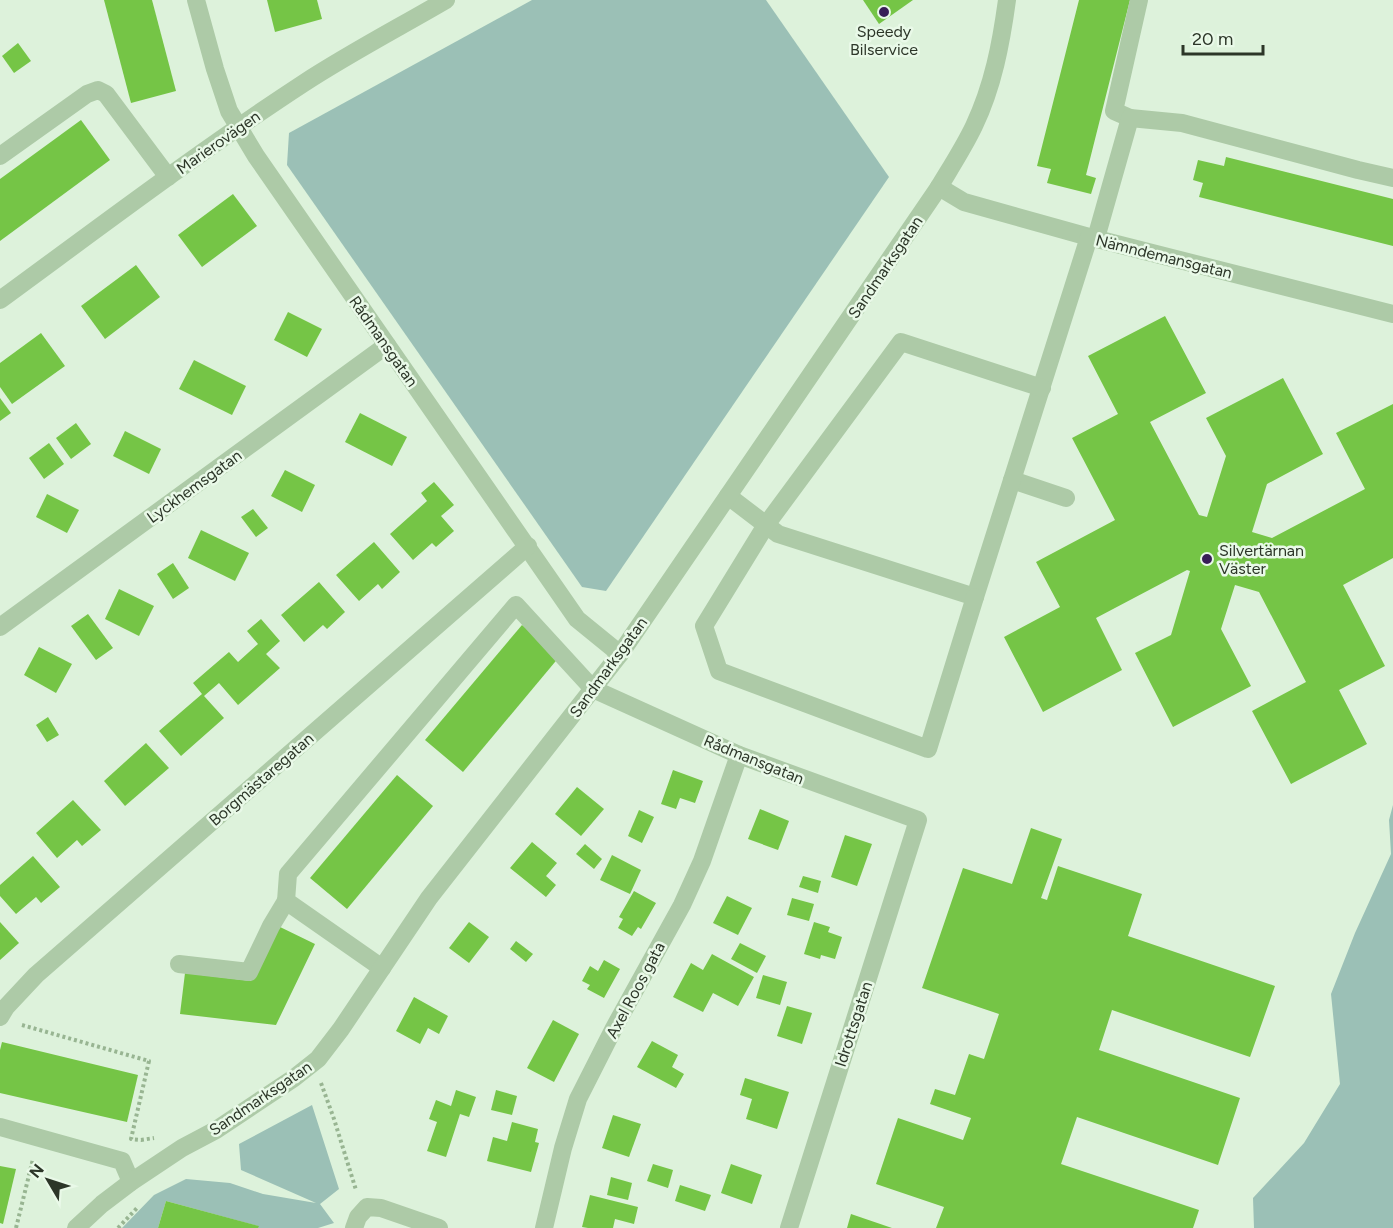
<svg xmlns="http://www.w3.org/2000/svg" width="1393" height="1228" font-family="Figtree,sans-serif">
  <rect width="100%" height="100%" fill="#ddf2db"/>
  <g fill="#9bc0b6">
    <path d="M532,0H766L889,177L606,591L582,587L287,165L289,133Z"/>
    <path d="M1393,805V1228H1254L1253,1198L1304,1143L1340,1084L1331,994L1355,933L1391,854L1389,820Z"/>
    <path d="M312,1105L339,1189L320,1204L334,1223L318,1228H258V1226L166,1201L158,1228H122L154,1195L186,1179L230,1183L263,1194L316,1203L241,1170L239,1144Z"/>
  </g>
  <g fill="#75c546">
    <path d="M104,0H152L176,91L131,103Z"/>
    <path d="M267,0H317L322,19L275,32Z"/>
    <path d="M863,0H913L879,24Z"/>
    <path d="M1079,0H1130L1086,175L1096,178L1091,194L1047,183L1051,169L1037,166Z"/>
    <path d="M18,43L31,61L14,73L2,56Z"/>
    <path d="M81,120L110,160L0,241V179Z"/>
    <path d="M1226,157L1393,199V246L1199,197L1203,183L1193,180L1198,160L1224,166Z"/>
    <path d="M233,194L257,226L202,267L178,235Z"/>
    <path d="M136,265L160,297L105,339L81,306Z"/>
    <path d="M288,312L322,329L307,357L274,340Z"/>
    <path d="M1165,316L1206,393L1150,422L1199,515L1207,517L1226,456L1206,418L1283,378L1323,454L1267,484L1252,532L1272,538L1365,489L1336,433L1393,404V558L1343,585L1385,666L1339,690L1367,744L1291,784L1252,711L1306,682L1259,592L1235,585L1221,629L1251,686L1173,727L1135,653L1171,635L1190,571L1187,570L1096,618L1122,670L1043,712L1004,637L1060,607L1036,562L1115,520L1072,438L1118,414L1088,356Z"/>
    <path d="M41,333L65,366L12,404L0,387V363Z"/>
    <path d="M194,360L246,386L232,415L179,389Z"/>
    <path d="M0,398L11,413L0,421Z"/>
    <path d="M360,413L407,437L392,466L345,442Z"/>
    <path d="M76,423L91,444L71,459L56,438Z"/>
    <path d="M125,431L161,449L149,474L113,456Z"/>
    <path d="M49,443L64,464L44,479L29,458Z"/>
    <path d="M285,470L315,485L302,512L271,496Z"/>
    <path d="M434,482L454,505L441,516L454,531L436,547L432,543L413,560L390,534L427,501L421,493Z"/>
    <path d="M47,494L79,510L67,533L36,517Z"/>
    <path d="M253,509L268,528L256,537L241,517Z"/>
    <path d="M201,530L249,553L235,581L188,558Z"/>
    <path d="M374,542L400,572L382,589L378,584L359,601L336,575Z"/>
    <path d="M173,563L189,588L173,599L157,574Z"/>
    <path d="M319,582L345,612L327,629L323,625L304,642L281,615Z"/>
    <path d="M119,589L154,606L139,636L105,619Z"/>
    <path d="M88,614L113,648L96,660L71,626Z"/>
    <path d="M261,619L280,641L266,654L280,668L238,705L219,683L204,696L224,718L181,756L159,731L202,694L193,683L208,670L229,652L238,662L258,644L247,631Z"/>
    <path d="M522,625L560,656L463,772L425,740Z"/>
    <path d="M39,647L72,664L56,693L24,675Z"/>
    <path d="M48,717L59,735L47,742L36,725Z"/>
    <path d="M146,743L169,768L125,806L104,781Z"/>
    <path d="M673,770L703,781L695,803L680,798L676,809L661,804Z"/>
    <path d="M397,775L433,806L347,909L310,878Z"/>
    <path d="M577,787L604,809L581,836L555,814Z"/>
    <path d="M73,800L101,830L82,846L77,840L57,858L36,833Z"/>
    <path d="M760,809L789,821L778,850L748,839Z"/>
    <path d="M639,810L654,817L642,843L628,836Z"/>
    <path d="M1031,828L1062,839L1041,898L1047,900L1058,866L1142,894L1128,936L1275,986L1250,1057L1112,1010L1099,1050L1240,1098L1218,1165L1077,1117L1061,1164L1199,1210L1193,1228H936L944,1207L876,1184L898,1118L963,1140L971,1118L930,1104L935,1089L955,1095L969,1054L984,1059L999,1014L922,988L963,868L1012,884Z"/>
    <path d="M845,835L872,844L857,886L831,877Z"/>
    <path d="M532,842L557,863L546,876L556,885L546,897L510,868Z"/>
    <path d="M585,844L602,859L594,869L576,854Z"/>
    <path d="M612,855L641,870L630,894L600,880Z"/>
    <path d="M33,856L60,887L41,903L36,897L16,914L0,896V885Z"/>
    <path d="M803,876L821,881L818,893L799,887Z"/>
    <path d="M634,891L656,903L641,929L638,927L632,936L618,928L623,919L619,917Z"/>
    <path d="M727,896L752,908L738,935L713,923Z"/>
    <path d="M792,898L814,904L809,921L787,915Z"/>
    <path d="M0,922L19,943L0,960Z"/>
    <path d="M469,922L489,937L469,963L449,948Z"/>
    <path d="M814,922L830,927L828,932L842,937L835,959L821,955L820,959L804,954Z"/>
    <path d="M278,926L315,944L276,1025L180,1014L185,973L251,981Z"/>
    <path d="M516,941L533,954L526,962L510,949Z"/>
    <path d="M740,943L766,956L757,973L731,959Z"/>
    <path d="M712,954L754,977L738,1006L713,993L703,1012L673,997L691,963L703,970Z"/>
    <path d="M604,960L620,969L604,998L587,989L590,985L582,981L590,966L598,971Z"/>
    <path d="M763,975L787,982L780,1005L756,998Z"/>
    <path d="M414,997L448,1016L439,1034L428,1028L420,1044L396,1031Z"/>
    <path d="M787,1006L812,1013L802,1044L777,1036Z"/>
    <path d="M553,1020L579,1034L554,1082L527,1068Z"/>
    <path d="M652,1041L678,1055L672,1067L684,1074L676,1088L637,1067Z"/>
    <path d="M2,1042L138,1075L127,1122L0,1093V1050Z"/>
    <path d="M745,1078L789,1092L777,1129L746,1119L752,1099L740,1095Z"/>
    <path d="M456,1090L476,1097L469,1117L460,1114L446,1157L427,1151L437,1122L429,1119L436,1100L451,1106Z"/>
    <path d="M496,1090L517,1096L512,1115L491,1110Z"/>
    <path d="M613,1115L641,1124L629,1157L602,1148Z"/>
    <path d="M512,1122L538,1129L535,1142L539,1143L531,1172L487,1161L493,1137L507,1141Z"/>
    <path d="M653,1164L673,1170L668,1188L647,1181Z"/>
    <path d="M731,1164L762,1175L752,1204L721,1193Z"/>
    <path d="M0,1166L16,1169L3,1224L0,1223Z"/>
    <path d="M611,1177L632,1183L628,1200L607,1195Z"/>
    <path d="M680,1185L711,1195L705,1211L675,1201Z"/>
    <path d="M590,1195L638,1207L634,1224L615,1219L613,1228H588L582,1227Z"/>
    <path d="M166,1201L259,1226L258,1228H158Z"/>
    <path d="M851,1214L892,1228H847Z"/>
  </g>
  <g fill="none" stroke-linecap="round" stroke-linejoin="round">
    <g stroke="#98b592" stroke-width="4" stroke-dasharray="3 3" stroke-linecap="butt">
      <path d="M22,1025L149,1061L131,1139L141,1140L154,1138"/>
      <path d="M321,1083L334,1119L356,1190"/>
      <path d="M16,1228L33,1159"/>
      <path d="M118,1228L138,1207"/>
    </g>
    <g stroke="#adcaa7" stroke-width="18">
      <path d="M196,0L215,69L229,111L256,156L577,619L620,654"/>
      <path d="M1130,118L1114,111L1139,0"/>
      <path d="M0,156L87,94L98,90L106,94L168,177"/>
      <path d="M939,187L964,202L1089,237L1393,314"/>
      <path d="M1096,238L1130,118L1182,123L1358,170L1393,178"/>
      <path d="M0,300C101,226 200,151 304,83C350,53 398,28 446,0"/>
      <path d="M1012,480L1066,498"/>
      <path d="M728,496L778,534L975,597L1089,237"/>
      <path d="M975,597L928,749L719,671L704,626L766,525L901,342L1042,388"/>
      <path d="M0,627L387,345"/>
      <path d="M179,964L249,972L271,926L286,901"/>
      <path d="M382,968L286,901L288,874L516,605L593,689L739,755L918,820L789,1228"/>
      <path d="M0,1017L6,1007L36,975L528,546"/>
      <path d="M0,1127L122,1161L131,1182"/>
      <path d="M76,1228L102,1204L131,1182L182,1148L216,1130L294,1078L318,1059L341,1029L429,898L620,654L939,187C951,167 964,147 974,126C993,86 1001,44 1007,0"/>
      <path d="M354,1228L358,1217L367,1207L381,1208L439,1228"/>
      <path d="M544,1228L563,1148L578,1099L614,1028L682,905L702,861L739,755"/>
    </g>
  </g>
  <g fill="#381e57" stroke="#e9f9e8" stroke-width="2">
    <circle cx="884" cy="12" r="6"/>
    <circle cx="1207" cy="559" r="6"/>
  </g>
  <g text-anchor="middle" stroke-width="5" stroke-linejoin="round" paint-order="stroke">
    <g font-size="16" fill="#2c3628" stroke="#e9f9e8">
      <text x="884" y="37">Speedy<tspan x="884" dy="18">Bilservice</tspan></text>
      <text x="1219" y="556" text-anchor="start">Silvertärnan<tspan x="1219" dy="18">Väster</tspan></text>
    </g>
    <g font-size="16" fill="#2c3628" stroke="#e9f9e8">
      <text transform="translate(218 142) rotate(-35)" y="6">Marierovägen</text>
      <text transform="translate(1164 256) rotate(14)" y="6">Nämndemansgatan</text>
      <text transform="translate(885 267) rotate(-56)" y="6">Sandmarksgatan</text>
      <text transform="translate(384 341) rotate(55)" y="6">Rådmansgatan</text>
      <text transform="translate(194 486) rotate(-36)" y="6">Lyckhemsgatan</text>
      <text transform="translate(608 667) rotate(-54)" y="6">Sandmarksgatan</text>
      <text transform="translate(754 759) rotate(22)" y="6">Rådmansgatan</text>
      <text transform="translate(261 779) rotate(-41)" y="6">Borgmästaregatan</text>
      <text transform="translate(635 990) rotate(-62)" y="6">Axel Roos gata</text>
      <text transform="translate(853 1024) rotate(-72)" y="6">Idrottsgatan</text>
      <text transform="translate(260 1098) rotate(-34)" y="6">Sandmarksgatan</text>
    </g>
  </g>
  <g transform="translate(48 1180) rotate(309)" stroke="#e9f9e8" stroke-width="4.5" paint-order="stroke">
  <path d="M0-4.5L10 22L0 15L-10 22Z" fill="#2c3628"/>
  <text y="-9" font-size="16" font-weight="bold" text-anchor="middle" fill="#2c3628">N</text>
  </g>
  <path d="M1183 45v9h80v-9" fill="none" stroke="#2c3628" stroke-width="3"/>
  <text x="1192" y="45" font-size="18" fill="#2c3628" stroke="#e9f9e8" stroke-width="4.5" paint-order="stroke">20 m</text>
</svg>
